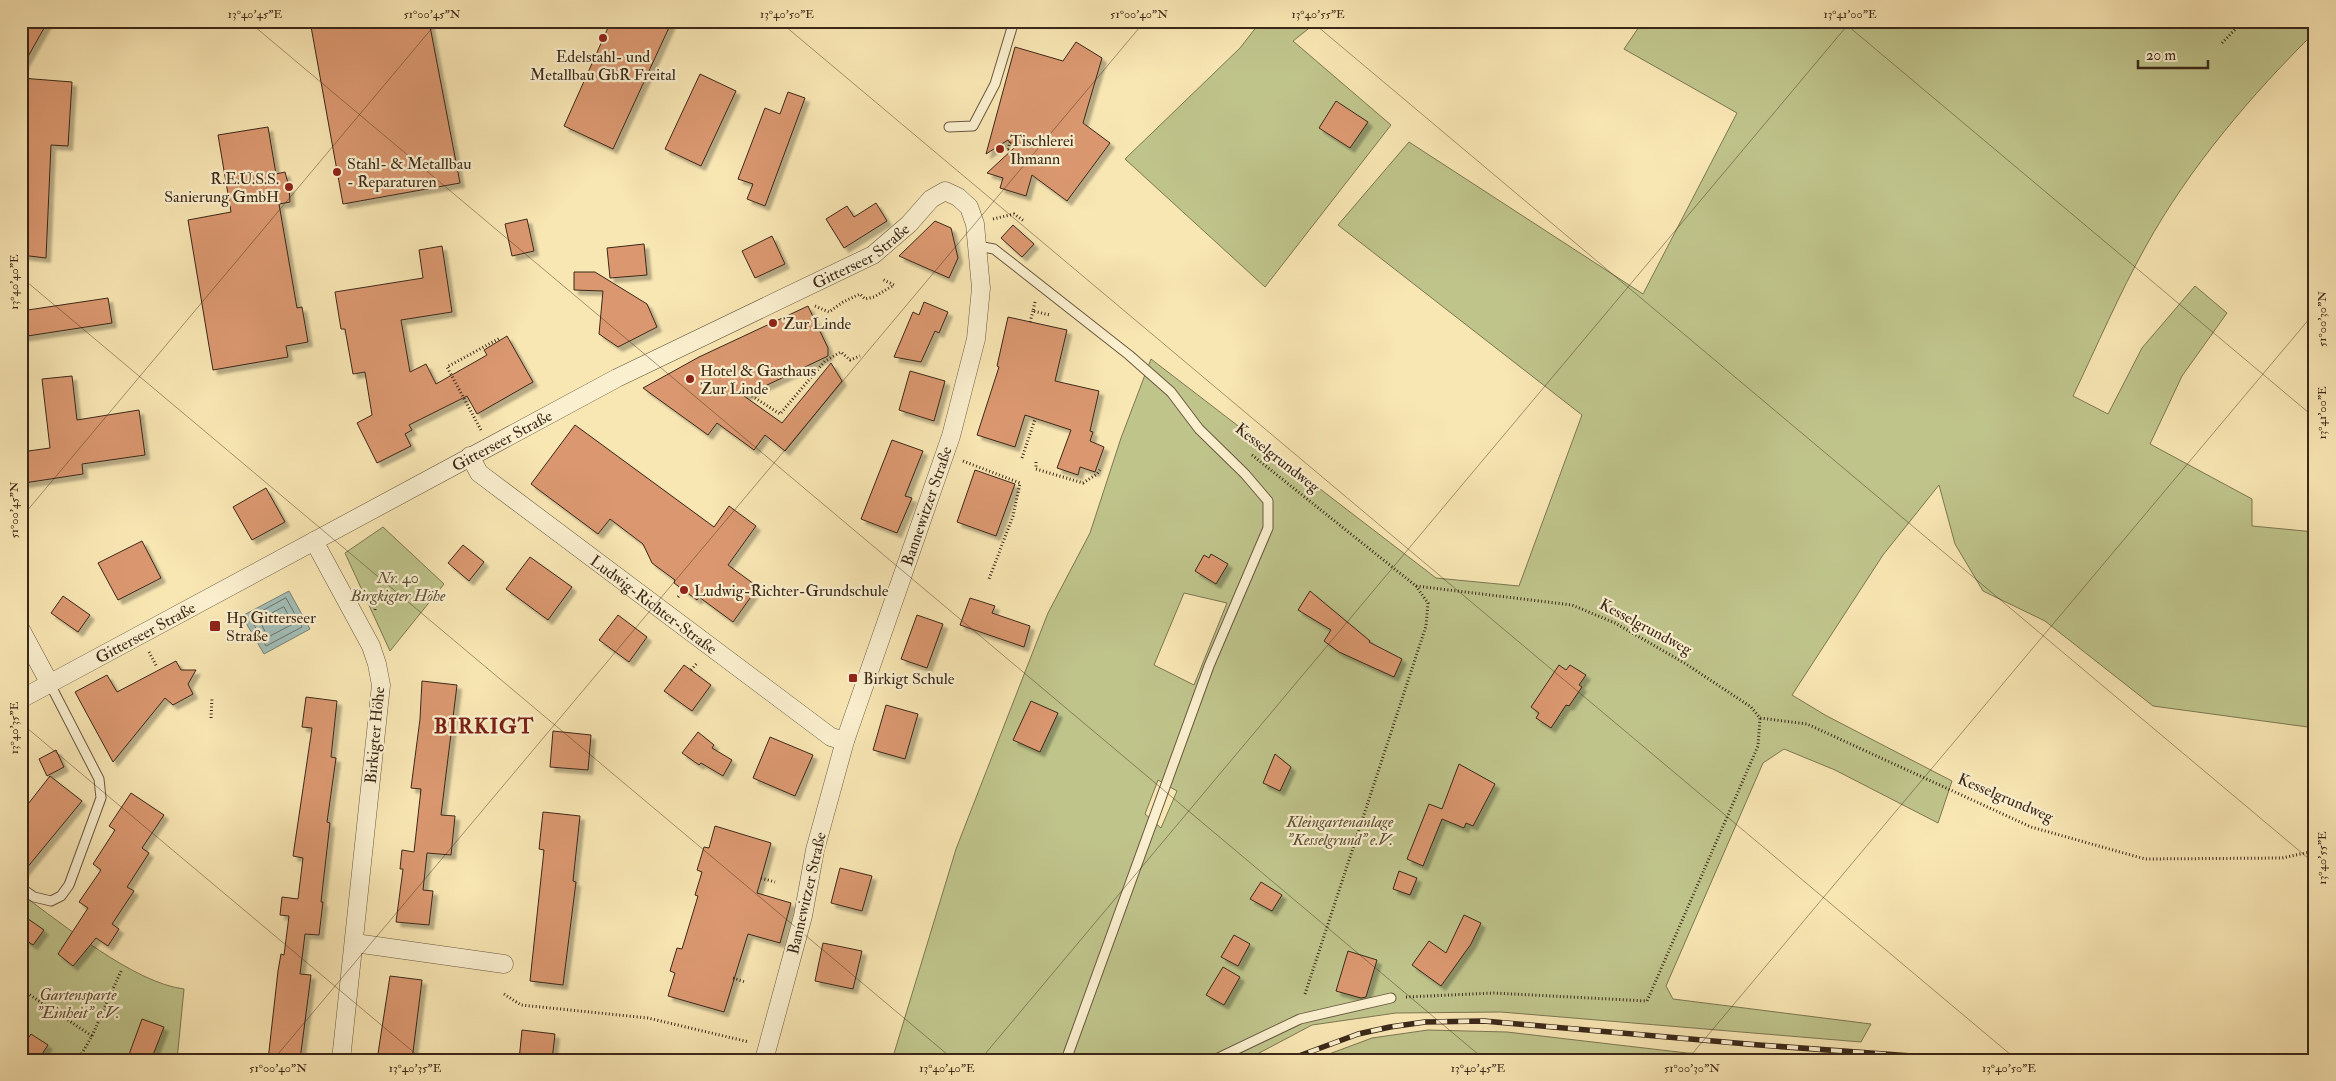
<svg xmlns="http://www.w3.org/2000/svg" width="2336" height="1081" font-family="'IM FELL Double Pica',serif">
  <defs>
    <filter id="shadow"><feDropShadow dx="4.5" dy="4.5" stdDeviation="1" flood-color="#0004"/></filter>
  </defs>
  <rect width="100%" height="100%" fill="#f8e6b3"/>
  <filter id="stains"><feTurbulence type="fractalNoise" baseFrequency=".004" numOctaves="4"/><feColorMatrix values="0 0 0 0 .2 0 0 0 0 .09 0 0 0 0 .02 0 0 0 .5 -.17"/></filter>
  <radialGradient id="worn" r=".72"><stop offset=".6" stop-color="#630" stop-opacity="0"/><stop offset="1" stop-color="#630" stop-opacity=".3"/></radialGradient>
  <g fill="#bfc48b" stroke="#7d7652" fill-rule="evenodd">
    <path d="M1261,21H1318L1293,41L1391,125L1265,287L1125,159L1240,48Z"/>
    <path d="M1643,21H2315V32C2252,94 2189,168 2146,246C2119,294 2097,346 2073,396L2108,414L2142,348L2195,286L2227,313L2182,376L2150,444L2252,499V526L2315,532V728L2153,706L2045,621L1983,591L1955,544L1939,485L1883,555L1792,695L1825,715L1952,781L1938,823L1835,770L1784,749L1763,763L1666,986L1673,999L1871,1024L1861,1042L1501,1012L1396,1013L1312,1025L1246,1060H892L956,849L1048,613L1090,533L1121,438L1151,359L1436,578L1519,586L1582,415L1338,225L1409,142L1643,294L1737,113L1624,49ZM1184,593L1227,603L1194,685L1154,665ZM1158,780L1177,791L1161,828L1145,814Z"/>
    <path d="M383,527L444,584L390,651L345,553Z"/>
    <path d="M21,894C63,924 134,983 184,989L177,1060H21Z"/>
    <path d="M1428,1030L1507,1032L1687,1053L1837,1060H1313L1372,1038Z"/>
  </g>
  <path fill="#a2bdb7" stroke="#798178" d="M289,591L310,629L264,654L242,616Z"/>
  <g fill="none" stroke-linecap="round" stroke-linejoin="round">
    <g stroke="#6e7268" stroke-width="1">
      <path d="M286,598L302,627L266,646L250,618Z"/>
      <path d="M284,607L293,624L268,637L259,620Z"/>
    </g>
  </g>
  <g fill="#db9870" stroke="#3b2819" filter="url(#shadow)">
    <path d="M21,21H48L21,69Z"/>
    <path d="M310,21H429L460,183L343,204Z"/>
    <path d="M611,21H672L613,149L564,126Z"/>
    <path d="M1076,42L1102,58L1083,123L1110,143L1067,201L1032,175L1026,196L1000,188L1003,178L987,173L1014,148L1008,140L986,154L1015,47L1063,61Z"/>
    <path d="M700,74L736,91L701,166L665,149Z"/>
    <path d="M21,78L72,82L68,146L51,145L46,258L21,255Z"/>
    <path d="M788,92L805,98L765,206L747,199L753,184L738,179L765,108L780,114Z"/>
    <path d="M1336,101L1368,122L1350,148L1319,128Z"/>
    <path d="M268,127L276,174L285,172L289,187L290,202L279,204L297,308L302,307L308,342L286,346L288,357L213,370L188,220L231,212L218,135Z"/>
    <path d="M876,203L887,221L844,248L826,219L847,206L854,217Z"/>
    <path d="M527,219L534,251L512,256L505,224Z"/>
    <path d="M935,221L951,228L958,258L949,278L899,256Z"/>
    <path d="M1013,225L1034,244L1022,257L1001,238Z"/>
    <path d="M772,236L785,264L755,278L742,251Z"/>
    <path d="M644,244L647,275L610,278L607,248Z"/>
    <path d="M442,246L452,312L401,320L410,372L426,364L436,384L487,355L484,350L507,336L533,382L477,414L467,396L409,425L412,430L405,434L411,446L377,463L357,423L372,415L365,372L353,374L345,329H341L335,292L423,278L419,250Z"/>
    <path d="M574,272H595L647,304L657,327L618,347L599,334L603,291L574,290Z"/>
    <path d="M108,298L112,323L21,337V311Z"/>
    <path d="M924,302L948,312L939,333L935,331L921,362L894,357L913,312L919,315Z"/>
    <path d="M808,306L828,348V356L744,396L782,423L831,363L842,381L785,451L765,435L754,450L717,423L708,435L643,388L699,357Z"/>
    <path d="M1008,317L1067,330L1055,381L1099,391L1090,431L1093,432L1090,441L1104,447L1095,472L1080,467L1078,475L1057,468L1071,430L1025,415L1015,447L977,435L999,367L997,366Z"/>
    <path d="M910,371L945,381L934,421L899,410Z"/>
    <path d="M72,376L77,420L139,410L145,455L82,464L83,474L24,483L21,452L50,448L42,379Z"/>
    <path d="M575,425L714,527L729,506L756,526L728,565L758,587L733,622L699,597L697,600L674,583L675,580L652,563L643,544L610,519L598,534L531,484Z"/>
    <path d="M892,440L923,451L905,496L912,498L897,533L861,519Z"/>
    <path d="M975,470L1015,484L996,536L957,522Z"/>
    <path d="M266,488L285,522L252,540L233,507Z"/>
    <path d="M142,541L161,578L118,600L98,563Z"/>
    <path d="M463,545L484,562L469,581L448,563Z"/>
    <path d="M1211,554L1228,564L1216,584L1195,571L1204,555L1209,558Z"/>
    <path d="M530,557L572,587L548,620L506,589Z"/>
    <path d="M1310,591L1370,641L1369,642L1402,659L1394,677L1339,652L1324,641L1331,630L1298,610Z"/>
    <path d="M63,596L90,615L78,632L51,613Z"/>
    <path d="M970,598L995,606L992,613L1030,626L1024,647L960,625Z"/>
    <path d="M618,615L647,637L629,662L599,640Z"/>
    <path d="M917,615L943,624L927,668L901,659Z"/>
    <path d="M176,661L181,670H196L188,684L193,694L173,705L165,698L113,762L75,692L107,675L117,692Z"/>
    <path d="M684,665L711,685L692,711L664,691Z"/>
    <path d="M1559,665L1566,670L1570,665L1586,675L1579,685L1582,687L1569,706L1566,705L1551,728L1536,718L1539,713L1531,707Z"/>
    <path d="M422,681L457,685L441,815L455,816L451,855L427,853L423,890L433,891L429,925L396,922L403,869H400L402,850L414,852L421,789L411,788L420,719Z"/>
    <path d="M306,697L337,701L331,757L336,758L327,822L330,823L321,902H323L319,935L305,934L300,974L311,975L300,1060H268L278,971L281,954L284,955L289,916L280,915L282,897L298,899L303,858L293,856L312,728L302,727Z"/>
    <path d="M1031,701L1058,713L1040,752L1013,740Z"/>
    <path d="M886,705L918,714L905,759L873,750Z"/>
    <path d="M553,731L591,735L588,770L550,767Z"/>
    <path d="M698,732L714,745L712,748L732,760L723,776L701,763L699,765L682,753Z"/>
    <path d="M770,737L813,755L795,796L753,778Z"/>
    <path d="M56,750L64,767L47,776L39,759Z"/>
    <path d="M1275,754L1291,767L1280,791L1263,783Z"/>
    <path d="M1459,764L1495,784L1473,826L1466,823L1464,828L1442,819L1423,866L1407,859L1429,804L1442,809Z"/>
    <path d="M50,776L82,801L21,875V813Z"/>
    <path d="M131,793L164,815L142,848L149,853L127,887L134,891L112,924L119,929L108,946L96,938L73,966L58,954L88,908L79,902L101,870L93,864L115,830L109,826Z"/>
    <path d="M543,812L580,816L573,881L576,882L563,985L530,981L544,850L539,849Z"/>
    <path d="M715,826L771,843L757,893L791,903L780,943L748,934L724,1012L668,996L675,973L670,971L677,948L682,949L698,896L695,895L702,872L697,870L704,847L709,848Z"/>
    <path d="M840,868L872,876L862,911L831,903Z"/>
    <path d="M1399,871L1417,878L1410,895L1393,889Z"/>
    <path d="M1261,882L1282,895L1272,911L1250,899Z"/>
    <path d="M21,914L44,930L33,945L21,937Z"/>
    <path d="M1464,915L1481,923L1471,944L1441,986L1412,965L1429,941L1446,953Z"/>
    <path d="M1234,935L1250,944L1238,966L1221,957Z"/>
    <path d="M823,943L862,951L853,989L815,981Z"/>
    <path d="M1348,951L1377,960L1366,997L1361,998L1336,991Z"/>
    <path d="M1223,967L1240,977L1224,1005L1206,995Z"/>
    <path d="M390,976L422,980L412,1060H377Z"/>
    <path d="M142,1019L164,1027L151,1060H127Z"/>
    <path d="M522,1030L555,1034L552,1060H519Z"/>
    <path d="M31,1034L48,1045L38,1060H21V1049Z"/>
  </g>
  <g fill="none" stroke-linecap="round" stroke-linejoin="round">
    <g stroke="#6a5840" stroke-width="11">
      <g id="lane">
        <path d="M949,127L973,126L995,84L1014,21"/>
        <path d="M978,246L994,249L1129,355L1171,392L1199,429L1245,474L1268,501V528L1209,666L1066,1060"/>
        <path d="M21,888L34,897L51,901L61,896L69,885L101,798L99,779L50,684"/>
        <path d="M1214,1060L1300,1019L1391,998"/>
      </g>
    </g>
    <g stroke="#6a5840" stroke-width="19">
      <g id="street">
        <path id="s1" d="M470,456L479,473L831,737L845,741"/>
        <path d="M314,541L371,646L377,664L381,685L341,1060"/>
        <path d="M21,630L50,684"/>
        <path id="s2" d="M21,699L617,378L873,255L909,224L931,199L945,191L958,197L969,207L975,224L981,288L976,339L951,436L845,741L815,850L803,916L764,1060"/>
        <path d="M355,943L504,964"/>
      </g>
    </g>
    <g stroke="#3b2819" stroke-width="3" stroke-dasharray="1 2.5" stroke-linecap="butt">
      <path d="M2222,43L2243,21"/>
      <path d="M1001,147L1008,149L1011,139"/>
      <path d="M993,219L1014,214L1024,221"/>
      <path d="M1035,302L1033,311L1050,315"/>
      <path d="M815,306L829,312L843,302L860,294L865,299L874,297L894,285L882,279"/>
      <path d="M1030,322L1033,311"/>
      <path d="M752,396L780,414L825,361L841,352L850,360L860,356"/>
      <path d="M481,430L447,367L500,338"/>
      <path d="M1252,455L1416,586L1572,605L1615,623L1686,664L1751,707L1760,718L1807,724L2031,827L2145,859L2282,858L2315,851"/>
      <path d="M1022,458L1035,419"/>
      <path d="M963,461L1020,483L1013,516L989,579"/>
      <path d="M1036,462V469L1083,483L1097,474L1100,470"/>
      <path d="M678,597L684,590"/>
      <path d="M375,610L378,593"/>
      <path d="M149,652L157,667"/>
      <path d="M691,670L698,662"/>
      <path d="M211,718L212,697"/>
      <path d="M761,878L775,882"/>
      <path d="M733,978L745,982"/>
      <path d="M21,989L92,1036"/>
      <path d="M504,994L521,1005L648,1018L749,1042"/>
      <path d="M1305,994L1426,626L1428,603L1416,586"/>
      <path d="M1406,997L1494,993L1647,1001L1758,746L1760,718"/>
      <path d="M78,1060L92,1036L121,971"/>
      <path d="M1423,1060H1426"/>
    </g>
    <use href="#lane" stroke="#faefce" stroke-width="9"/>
    <use href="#street" stroke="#faefce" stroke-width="18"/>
    <g stroke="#3b2819" stroke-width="5.5">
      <path id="rail" d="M1288,1060L1358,1034L1390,1027L1425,1022L1484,1021L1759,1045L1967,1060"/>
    </g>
    <use href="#rail" stroke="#faefce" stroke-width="4" stroke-dasharray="11" stroke-linecap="butt"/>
  </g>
  <path fill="none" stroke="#3b2819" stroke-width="1" stroke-opacity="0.45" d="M248,21L1485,1060M779,21L2017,1060M1311,21L2315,864M1842,21L2315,418M21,277L954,1060M21,518L438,21M21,723L423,1060M273,1060L1145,21M980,1060L1851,21M1687,1060L2315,312"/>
  <g fill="#8f2418" stroke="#faefce" stroke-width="2">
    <circle cx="603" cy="38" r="5"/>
    <circle cx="1000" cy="149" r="5"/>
    <circle cx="337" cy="172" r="5"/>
    <circle cx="289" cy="187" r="5"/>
    <circle cx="773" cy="323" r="5"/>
    <circle cx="690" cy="379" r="5"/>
    <circle cx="684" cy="590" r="5"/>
    <rect x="209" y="620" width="12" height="12" rx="2.5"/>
    <rect x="848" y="673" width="10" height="10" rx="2.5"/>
  </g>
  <g text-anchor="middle" stroke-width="4.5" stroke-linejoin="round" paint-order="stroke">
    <g font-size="16" fill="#3b2819" stroke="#faefce" text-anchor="start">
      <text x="603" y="62" text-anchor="middle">Edelstahl- und<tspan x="603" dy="18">Metallbau GbR Freital</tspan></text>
      <text x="1010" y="146">Tischlerei<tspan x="1010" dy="18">Ihmann</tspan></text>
      <text x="347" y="169">Stahl- &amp; Metallbau<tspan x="347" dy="18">- Reparaturen</tspan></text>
      <text x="279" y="184" text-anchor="end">R.E.U.S.S.<tspan x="279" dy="18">Sanierung GmbH</tspan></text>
      <text x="783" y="329">Zur Linde</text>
      <text x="700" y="376">Hotel &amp; Gasthaus<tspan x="700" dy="18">Zur Linde</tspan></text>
      <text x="694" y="596">Ludwig-Richter-Grundschule</text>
      <text x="226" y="623">Hp Gitterseer<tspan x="226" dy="18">Straße</tspan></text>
      <text x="863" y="684">Birkigt Schule</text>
    </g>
    <g font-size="16" fill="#3b2819" stroke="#faefce">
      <text dy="6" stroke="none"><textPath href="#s2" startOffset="950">Gitterseer Straße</textPath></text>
      <text dy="6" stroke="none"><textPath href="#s2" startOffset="546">Gitterseer Straße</textPath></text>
      <text transform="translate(1278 457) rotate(38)" y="6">Kesselgrundweg</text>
      <text transform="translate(926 506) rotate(-71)" y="6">Bannewitzer Straße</text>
      <text dy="6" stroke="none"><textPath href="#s1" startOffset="238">Ludwig-Richter-Straße</textPath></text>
      <text transform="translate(1646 626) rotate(28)" y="6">Kesselgrundweg</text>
      <text dy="6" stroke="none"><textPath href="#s2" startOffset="141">Gitterseer Straße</textPath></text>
      <text transform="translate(374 735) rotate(-85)" y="6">Birkigter Höhe</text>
      <text transform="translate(2006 797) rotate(23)" y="6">Kesselgrundweg</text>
      <text transform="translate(806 893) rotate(-77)" y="6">Bannewitzer Straße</text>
    </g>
    <g font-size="16" font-style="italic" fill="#5c4f36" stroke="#faefce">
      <text x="398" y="583">Nr. 40<tspan x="398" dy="18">Birgkigter Höhe</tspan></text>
      <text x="1340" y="827">Kleingartenanlage<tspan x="1340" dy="18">"Kesselgrund" e.V.</tspan></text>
      <text x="78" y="1000">Gartensparte<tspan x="78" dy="18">"Einheit" e.V.</tspan></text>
    </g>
    <g font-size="21" font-weight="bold" letter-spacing="1" fill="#7a1f14" stroke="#faefce">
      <text x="484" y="733">BIRKIGT</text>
    </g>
  </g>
  <rect width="2336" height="1081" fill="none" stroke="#f8e6b3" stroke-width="55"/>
  <path d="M2138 60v8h70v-8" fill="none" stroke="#3b2819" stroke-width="2.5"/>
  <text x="2146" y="60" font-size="15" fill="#3b2819" stroke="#faefce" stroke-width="4" paint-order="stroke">20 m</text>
  <rect x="28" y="28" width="2280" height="1026" fill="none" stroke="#3b2819" stroke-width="2"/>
  <g font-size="12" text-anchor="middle" fill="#3b2819">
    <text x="255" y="18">13°40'45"E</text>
    <text x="432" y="18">51°00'45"N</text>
    <text x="787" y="18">13°40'50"E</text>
    <text x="1139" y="18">51°00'40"N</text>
    <text x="1318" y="18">13°40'55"E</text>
    <text x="1850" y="18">13°41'00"E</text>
    <text transform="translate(14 282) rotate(-90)" y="4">13°40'40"E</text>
    <text transform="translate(2322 319) rotate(-90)" y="4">51°00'30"N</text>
    <text transform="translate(2322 413) rotate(-90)" y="4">13°41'00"E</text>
    <text transform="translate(14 510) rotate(-90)" y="4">51°00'45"N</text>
    <text transform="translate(14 728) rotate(-90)" y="4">13°40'35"E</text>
    <text transform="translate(2322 858) rotate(-90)" y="4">13°40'55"E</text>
    <text x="278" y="1072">51°00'40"N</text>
    <text x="415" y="1072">13°40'35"E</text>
    <text x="947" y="1072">13°40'40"E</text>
    <text x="1478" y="1072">13°40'45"E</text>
    <text x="1692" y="1072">51°00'30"N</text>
    <text x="2009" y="1072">13°40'50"E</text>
  </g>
  <rect width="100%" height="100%" filter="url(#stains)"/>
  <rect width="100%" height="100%" fill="url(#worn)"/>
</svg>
